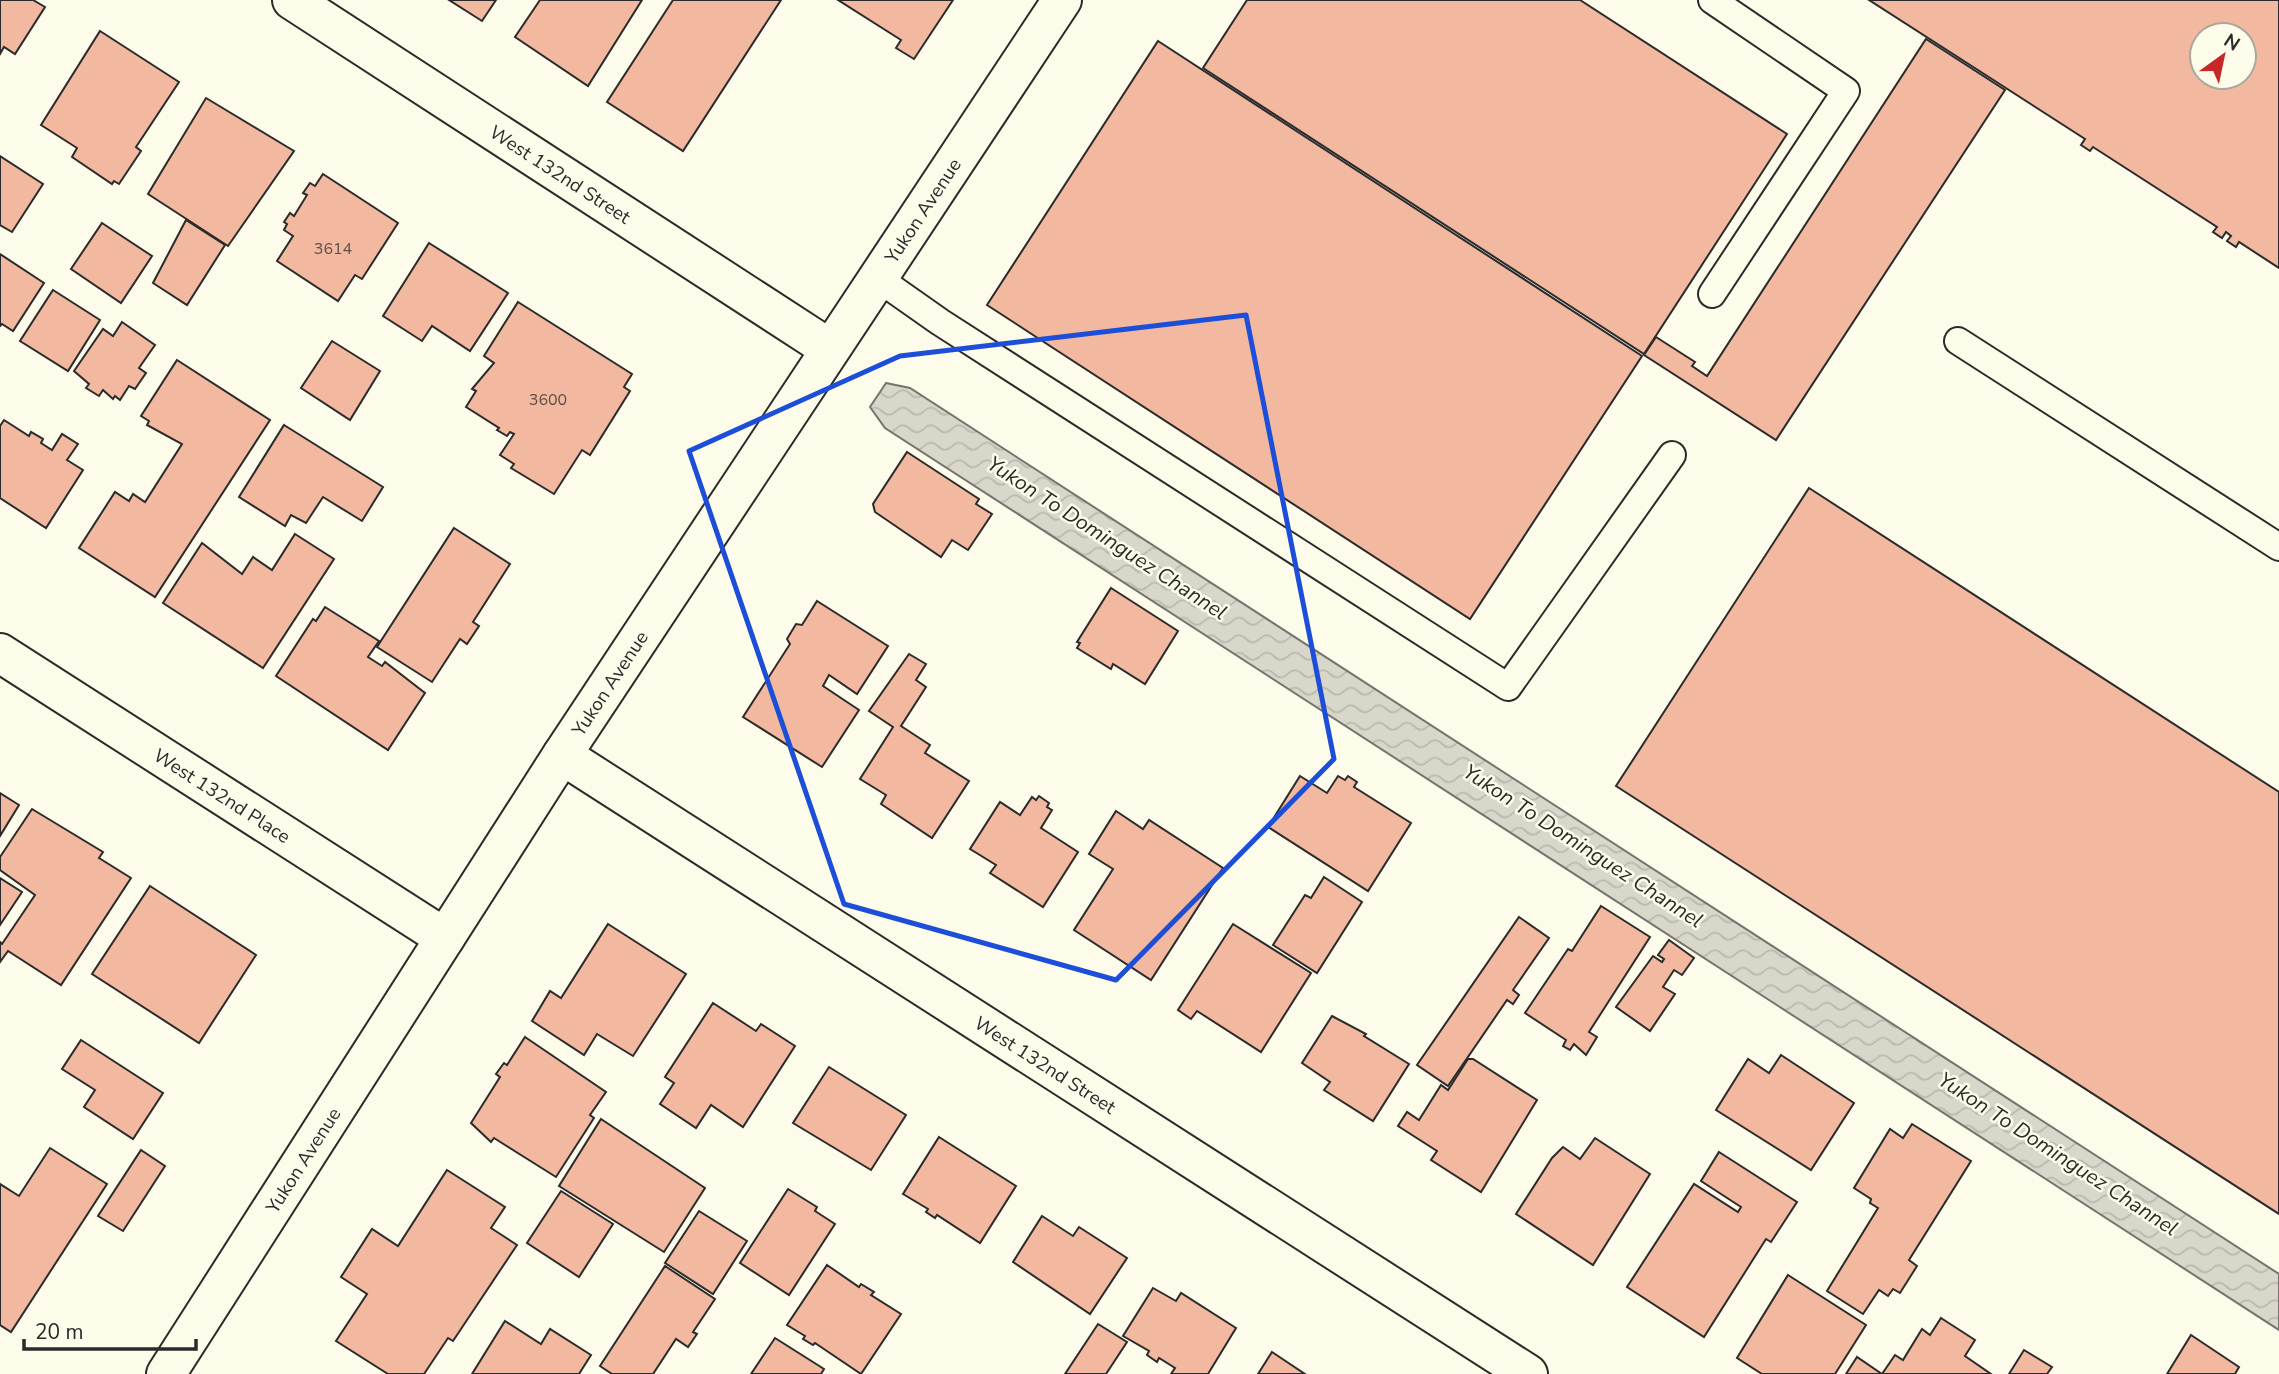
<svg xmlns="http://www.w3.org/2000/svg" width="2279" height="1374" font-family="'Nunito Sans',sans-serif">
  <defs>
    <pattern id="water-waves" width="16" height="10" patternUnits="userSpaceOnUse" patternTransform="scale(1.75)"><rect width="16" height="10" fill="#d8d7c9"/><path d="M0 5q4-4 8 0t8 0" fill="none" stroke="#bab9ad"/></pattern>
  </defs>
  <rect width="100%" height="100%" fill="#fdfbea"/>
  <path fill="url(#water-waves)" stroke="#74746e" stroke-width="2" d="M886,383L910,388L2279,1274V1330L885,428L870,407Z"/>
  <g fill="#f2b8a0" stroke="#2b2b2b" stroke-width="2" fill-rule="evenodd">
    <path d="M0,0H33L45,7L15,54L4,47L0,54Z"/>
    <path d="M449,0H496L482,21Z"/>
    <path d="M540,0H642L588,86L515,37Z"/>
    <path d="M673,0H781L683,151L607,102Z"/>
    <path d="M838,0H953L914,59L896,48L901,40Z"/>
    <path d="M1247,0H1580L1787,134L1644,354L1203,68Z"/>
    <path d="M1869,0H2279V268L2239,242L2236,247L2227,241L2231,236L2226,232L2222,238L2213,232L2217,227L2093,147L2090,151L2081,145L2085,139ZM2202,35H2244V77H2202Z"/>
    <path d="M100,31L179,82L136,147L141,151L119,184L114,181L112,184L72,157L77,148L41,125Z"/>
    <path d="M1926,39L2005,90L1776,440L1644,355L1656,337L1695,362L1692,366L1707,376Z"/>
    <path d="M1158,41L1642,356L1470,619L987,305Z"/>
    <path d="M206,98L294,151L228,246L148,194Z"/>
    <path d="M0,156L43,184L12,232L0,225Z"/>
    <path d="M323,174L398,223L362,279L355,275L338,301L277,261L293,236L284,230L287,224L284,222L290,213L294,216L307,195L303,193L310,183L315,186Z"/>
    <path d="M186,220L225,245L187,305L153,283Z"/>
    <path d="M102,223L152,256L121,303L71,269Z"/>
    <path d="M429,243L508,293L470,351L432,326L422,341L383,316Z"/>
    <path d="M0,254L44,283L13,331L2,324L0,326Z"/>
    <path d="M53,290L100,320L68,371L20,341Z"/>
    <path d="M518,302L632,374L624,387L630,391L590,455L582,450L554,494L511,468L514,464L500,455L514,434L510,432L507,436L497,430L499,428L466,407L476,391L472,389L494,363L484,356Z"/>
    <path d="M122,322L155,345L139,368L146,373L135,389L129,386L120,400L115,396L113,399L103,390L99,396L86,388L89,384L74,371L103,329L113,336Z"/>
    <path d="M332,341L380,371L350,420L301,388Z"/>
    <path d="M177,360L270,420L155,597L79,548L115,492L129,501L133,494L145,502L182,444L147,425L149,421L141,416Z"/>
    <path d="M4,420L29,436L31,432L43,439L41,443L52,450L62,434L78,444L67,460L83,470L46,528L0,498V426Z"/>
    <path d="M284,425L383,487L362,521L323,497L306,523L291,515L285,526L239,497Z"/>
    <path d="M907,452L979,499L976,504L992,514L968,550L952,540L941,557L875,512L873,504Z"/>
    <path d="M1809,488L2279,792V1214L1616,786Z"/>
    <path d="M454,528L510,564L473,622L479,626L467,644L460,639L432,682L377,647Z"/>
    <path d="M295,534L334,559L263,668L163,603L202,543L242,574L253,557L272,570Z"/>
    <path d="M1111,588L1178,631L1145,684L1113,664L1111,669L1077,648L1080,643L1077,642Z"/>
    <path d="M817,601L888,646L857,694L829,675L823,686L859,710L822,767L743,717L790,644L787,639L796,624L802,625Z"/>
    <path d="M325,607L379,641L368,657L382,666L385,662L425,693L388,750L276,676L313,619L316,621Z"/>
    <path d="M909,654L926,664L916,680L926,687L901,726L930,745L925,753L969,781L932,838L881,804L886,795L860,779L893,727L869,711Z"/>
    <path d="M1300,776L1327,793L1338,776L1345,780L1348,776L1357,782L1354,787L1411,823L1368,891L1268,827Z"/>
    <path d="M0,793L19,805L0,836Z"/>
    <path d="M1039,796L1049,803L1047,807L1052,810L1041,828L1078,852L1043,907L990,873L996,865L970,849L1000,802L1020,815L1032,797L1036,800Z"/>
    <path d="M32,809L103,852L99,858L131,878L61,985L8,951L0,962V942L2,944L35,895L0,870V857Z"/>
    <path d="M1116,811L1143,829L1149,820L1223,868L1151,980L1074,930L1113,869L1089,854Z"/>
    <path d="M1324,877L1362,902L1317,973L1273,945L1305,895L1311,898Z"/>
    <path d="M0,878L22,892L0,925Z"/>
    <path d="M150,886L256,955L199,1043L92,974Z"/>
    <path d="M1601,906L1650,937L1589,1032L1597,1037L1586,1055L1574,1044L1570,1050L1563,1046L1566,1040L1525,1013L1568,949L1572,951Z"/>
    <path d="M1519,917L1549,938L1513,990L1519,995L1513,1004L1507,1000L1448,1086L1417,1065Z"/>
    <path d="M608,924L686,974L633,1056L597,1034L584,1055L532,1021L550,991L561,998Z"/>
    <path d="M1233,924L1311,973L1261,1052L1197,1011L1191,1019L1178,1010Z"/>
    <path d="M1669,940L1694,958L1682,975L1674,970L1663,987L1675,994L1650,1031L1616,1007L1653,956L1662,962L1664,959L1658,955Z"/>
    <path d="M713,1003L756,1031L761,1024L795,1046L743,1127L711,1105L696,1128L660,1104L674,1083L665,1077Z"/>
    <path d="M1332,1016L1366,1034L1364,1036L1409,1064L1373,1121L1324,1090L1330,1082L1302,1063Z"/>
    <path d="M525,1037L606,1092L590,1115L594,1118L556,1177L494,1138L491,1142L471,1123L500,1077L496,1074L504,1063L507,1065Z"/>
    <path d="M81,1040L163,1093L133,1139L84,1107L95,1090L62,1069Z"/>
    <path d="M1781,1055L1854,1103L1811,1170L1716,1110L1748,1059L1769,1073Z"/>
    <path d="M1468,1059H1473L1537,1100L1481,1192L1431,1160L1437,1151L1398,1126L1407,1112L1419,1120L1441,1085L1448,1090Z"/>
    <path d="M829,1067L906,1115L871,1170L793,1123Z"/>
    <path d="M601,1119L705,1188L664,1252L559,1186Z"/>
    <path d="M1912,1124L1971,1161L1909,1260L1917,1266L1900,1293L1893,1289L1888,1296L1879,1290L1863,1314L1827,1291L1878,1208L1870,1203L1871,1199L1854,1188L1890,1129L1903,1138Z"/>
    <path d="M939,1137L1016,1186L980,1243L937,1215L935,1218L926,1212L928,1209L903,1194Z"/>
    <path d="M1595,1138L1650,1174L1593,1265L1516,1214L1552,1158L1563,1147L1580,1159Z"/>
    <path d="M50,1148L107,1184L11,1332L0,1325V1184L19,1196Z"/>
    <path d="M141,1150L165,1166L123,1231L98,1216Z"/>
    <path d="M1719,1152L1797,1202L1771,1242L1766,1239L1704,1337L1627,1287L1694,1184L1738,1212L1741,1207L1701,1181Z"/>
    <path d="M447,1170L505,1207L491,1228L517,1245L453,1341L448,1338L424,1374H388L336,1341L367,1294L341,1277L372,1229L398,1246Z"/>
    <path d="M788,1189L817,1207L815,1211L835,1224L789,1295L740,1263Z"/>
    <path d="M561,1191L613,1224L579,1277L527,1243Z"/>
    <path d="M699,1211L747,1241L713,1294L665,1263Z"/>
    <path d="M1042,1216L1073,1236L1079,1227L1127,1258L1090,1314L1013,1262Z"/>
    <path d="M827,1265L859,1287L861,1284L874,1292L871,1295L901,1314L861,1374L815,1343L813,1345L803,1339L805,1336L787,1325Z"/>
    <path d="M665,1266L715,1299L693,1332L697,1334L688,1347L676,1339L653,1374H612L600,1366Z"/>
    <path d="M1788,1275L1866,1325L1835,1374H1762L1737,1358Z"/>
    <path d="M1153,1288L1176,1301L1181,1293L1236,1328L1208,1374H1171L1175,1368L1159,1358L1157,1362L1147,1355L1149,1351L1123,1336Z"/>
    <path d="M1941,1318L1975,1340L1965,1356L1991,1374H1846L1857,1357L1882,1374L1895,1355L1903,1360L1922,1329L1930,1335Z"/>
    <path d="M505,1321L541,1344L550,1329L591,1355L579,1374H472Z"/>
    <path d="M1098,1324L1127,1342L1106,1374H1065Z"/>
    <path d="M2191,1335L2239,1367L2235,1374H2167Z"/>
    <path d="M775,1338L824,1369L821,1374H751Z"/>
    <path d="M2024,1350L2052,1367L2047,1374H2009Z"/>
    <path d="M1272,1352L1305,1374H1258Z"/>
  </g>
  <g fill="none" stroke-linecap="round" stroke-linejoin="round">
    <g stroke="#2b2b2b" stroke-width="30">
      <g id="lane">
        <path d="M1712,0L1846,91L1712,294"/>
        <path d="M876,277L940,322L1508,687L1672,455"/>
        <path d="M1958,341L2279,547"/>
      </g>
    </g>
    <g stroke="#2b2b2b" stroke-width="42">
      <g id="street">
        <path id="s1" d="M292,0L830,349"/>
        <path id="s2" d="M0,653L445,938"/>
        <path id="s3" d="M562,755L1528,1374"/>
        <path id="s4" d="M166,1374L562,755L1062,0"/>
      </g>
    </g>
    <use href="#lane" stroke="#fdfbea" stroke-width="26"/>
    <use href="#street" stroke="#fdfbea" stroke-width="38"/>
  </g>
  <path fill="none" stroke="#1d4ed8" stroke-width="5" stroke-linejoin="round" d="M1246,315L1334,759L1116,980L844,904L689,451L900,356Z"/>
  <g text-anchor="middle" stroke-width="5" stroke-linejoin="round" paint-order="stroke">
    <g font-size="16" fill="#5d4e48">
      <text x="333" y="254">3614</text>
      <text x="548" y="405">3600</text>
    </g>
    <g font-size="19" fill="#2b2b2b" stroke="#fdfbea">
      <text dy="7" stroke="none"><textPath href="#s1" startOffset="320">West 132nd Street</textPath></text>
      <text dy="7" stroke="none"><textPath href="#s4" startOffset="1388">Yukon Avenue</textPath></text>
      <text dy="7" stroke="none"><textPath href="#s4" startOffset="821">Yukon Avenue</textPath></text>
      <text dy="7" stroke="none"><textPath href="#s2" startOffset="264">West 132nd Place</textPath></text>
      <text dy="7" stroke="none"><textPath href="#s3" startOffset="574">West 132nd Street</textPath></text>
      <text dy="7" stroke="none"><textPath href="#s4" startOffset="254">Yukon Avenue</textPath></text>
    </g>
    <g font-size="21" font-style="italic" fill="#2b2b2b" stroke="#fdfbea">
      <text transform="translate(1107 538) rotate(33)" y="7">Yukon To Dominguez Channel</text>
      <text transform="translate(1583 846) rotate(33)" y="7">Yukon To Dominguez Channel</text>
      <text transform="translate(2058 1154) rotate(33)" y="7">Yukon To Dominguez Channel</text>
    </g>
  </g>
  <g transform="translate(2223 56) rotate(33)"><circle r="33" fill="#fdfbea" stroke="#a9a89e" stroke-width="2"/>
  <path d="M0-5L12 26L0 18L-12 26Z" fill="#c62828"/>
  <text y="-10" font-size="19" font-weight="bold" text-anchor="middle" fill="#2b2b2b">N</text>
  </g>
  <path d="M24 1339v10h172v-10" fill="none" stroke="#2b2b2b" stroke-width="3.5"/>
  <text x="35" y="1339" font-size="21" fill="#2b2b2b" stroke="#fdfbea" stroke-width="5" paint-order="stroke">20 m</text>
</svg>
